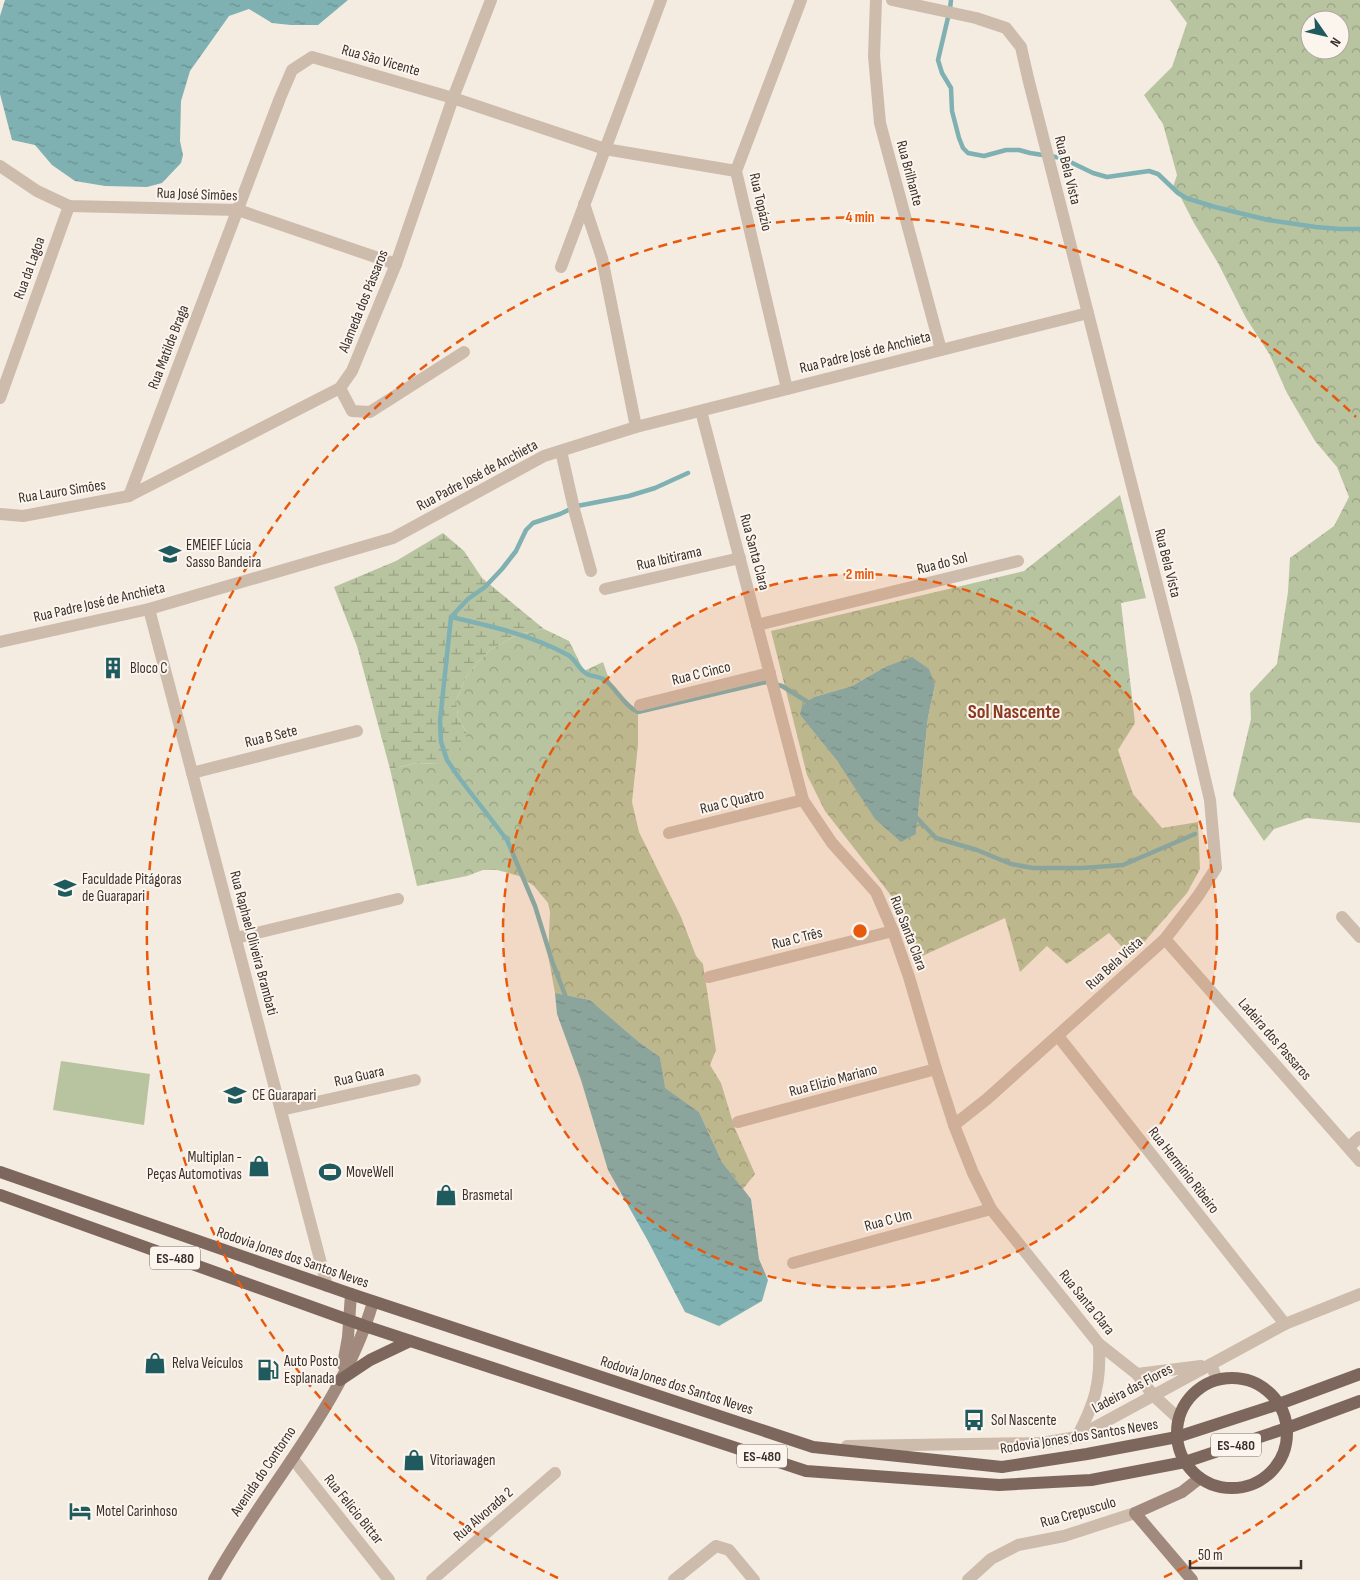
<svg xmlns="http://www.w3.org/2000/svg" width="1360" height="1580" font-family="'Sofia Sans Condensed',sans-serif">
  <defs>
    <pattern id="forest-crowns" width="20" height="18" patternUnits="userSpaceOnUse" patternTransform="scale(1.25)"><rect width="20" height="18" fill="#b8c4a0"/><path d="M2 6a3 3 0 1 1 6 0M12 15a3 3 0 1 1 6 0" fill="none" stroke="#97a083"/></pattern>
    <pattern id="wetland-marsh" width="20" height="14" patternUnits="userSpaceOnUse" patternTransform="scale(1.25)"><rect width="20" height="14" fill="#b8c4a0"/><path d="M1 5h8M5 5V1M11 12h8M15 12V8" fill="none" stroke="#97a083"/></pattern>
    <pattern id="water-ripples" width="26" height="14" patternUnits="userSpaceOnUse" patternTransform="scale(1.25)"><rect width="26" height="14" fill="#7fb0b2"/><path d="M2 4q2-2 4 0t4 0M15 11q2-2 4 0t4 0" fill="none" stroke="#699091"/></pattern>
  </defs>
  <rect width="100%" height="100%" fill="#f4ebe1"/>
  <path fill="#b8c4a0" d="M61,1061L150,1074L144,1125L53,1110Z"/>
  <g fill="url(#forest-crowns)" fill-rule="evenodd">
    <path d="M1170,0H1360V823L1307,818L1274,829L1264,841L1233,795L1251,719L1250,693L1277,664L1288,592L1290,558L1334,526L1349,497L1337,467L1315,441L1287,393L1270,355L1246,318L1218,263L1194,223L1179,194L1173,187L1177,175L1163,124L1144,95L1172,67L1187,23ZM1310,20H1340V50H1310Z"/>
    <path d="M1120,495L1146,598L1121,603L1135,723L1118,750L1133,794L1162,828L1198,822L1200,869L1187,893L1131,957L1109,933L1067,964L1047,946L1020,972L1005,918L920,957L893,898L825,811L807,775L771,631L1024,571ZM885,667L935,685L928,717L916,834L838,762L800,715L814,697L852,686Z"/>
    <path d="M544,629L569,641L584,671L603,662L612,688L638,713V745L632,802L639,832L681,917L696,956L703,964L716,1050L710,1065L721,1083L734,1126L755,1174L743,1189L722,1162L699,1112L664,1088L660,1057L639,1042L590,1000L555,993L548,955L550,912L548,903L534,886L519,876L497,870H483L467,876L417,886L390,769L417,763L437,764L466,732L458,717L456,700L466,677L478,662L490,650L519,634Z"/>
  </g>
  <path fill="url(#wetland-marsh)" d="M443,533L464,551L482,578L544,629L519,634L490,650L478,662L466,677L456,700L458,717L466,732V739L454,756L437,764L417,763L390,769L357,646L334,587L396,561Z"/>
  <g fill="url(#water-ripples)">
    <path d="M5,0H348L318,25H291L272,23L249,9L229,16L190,71L181,101L180,141L183,155L181,163L162,183L147,187L105,186L75,181L52,165L35,145L12,140L0,94V16Z"/>
    <path d="M912,657L929,669L935,685L928,717L916,834L901,842L875,819L838,762L800,715L802,706L814,697L852,686L885,667Z"/>
    <path d="M555,993L590,1000L639,1042L660,1057L665,1088L699,1112L722,1162L751,1199L759,1259L768,1280L762,1301L719,1326L685,1312L648,1241L608,1170L581,1080L557,1014Z"/>
  </g>
  <g fill="none" stroke-linecap="round" stroke-linejoin="round">
    <g stroke="#7fb0b2" stroke-width="4.5">
      <path d="M951,0L950,9L938,60L942,73L951,88L952,111L959,138L963,148L968,153L984,156L1006,150H1019L1030,153L1062,158L1093,173L1107,177L1149,171L1158,174L1178,193L1186,198L1215,207L1268,220L1316,227L1340,229H1360"/>
      <path d="M451,617C491,626 531,635 568,655C576,660 579,670 587,674C593,677 599,676 605,680C617,689 624,706 638,712L766,682L782,686L811,704"/>
      <path d="M915,816L936,838L977,850L1011,864L1033,868H1083L1123,865L1195,834"/>
      <path d="M567,1000L552,961L535,906L507,840L460,779L447,760L441,742L440,721L451,617L468,599L485,587L502,569L516,551L526,530L533,523L560,514L577,506L629,496L655,488L688,473"/>
    </g>
    <g stroke="#cdbbac" stroke-width="12">
      <path d="M876,0L874,56L880,123L941,350"/>
      <path d="M892,0L976,18L1006,28L1021,47L1028,78L1186,698L1210,800L1216,868L1198,896L1165,939L987,1099L954,1125"/>
      <path d="M0,166L37,191L69,206L238,210L396,264"/>
      <path d="M584,204L602,258L636,427"/>
      <path d="M561,267L661,0"/>
      <path d="M340,388L352,411L370,412L464,352"/>
      <path d="M787,389L736,171L801,0"/>
      <path d="M0,398L69,206"/>
      <path d="M701,411L803,800L832,843L876,892L893,931L909,977L936,1069L954,1125L973,1173L991,1209L1099,1344L1137,1374L1153,1395L1179,1419"/>
      <path d="M561,451L575,513L591,571"/>
      <path d="M129,496L280,98L292,70L312,57L453,98L605,149L736,171"/>
      <path d="M0,514L23,516L129,496L340,388L352,371L396,264L453,98L491,0"/>
      <path d="M605,589L740,558"/>
      <path d="M149,609L327,1286"/>
      <path d="M757,625L1018,561"/>
      <path d="M0,642L149,609L393,538L544,456L636,427L1088,313"/>
      <path d="M640,705L770,673"/>
      <path d="M192,773L357,731"/>
      <path d="M669,833L803,800"/>
      <path d="M1342,917L1360,937"/>
      <path d="M236,938L398,899"/>
      <path d="M1165,939L1360,1161"/>
      <path d="M709,977L893,931"/>
      <path d="M1058,1036L1285,1324"/>
      <path d="M281,1110L415,1080"/>
      <path d="M738,1122L936,1069"/>
      <path d="M1349,1147L1360,1137"/>
      <path d="M793,1263L991,1209"/>
      <path d="M1211,1364L1217,1380"/>
      <path d="M1137,1374L1201,1366"/>
      <path d="M1077,1437C1095,1403 1101,1383 1099,1344"/>
      <path d="M847,1446L1041,1443L1077,1437L1285,1324L1360,1294"/>
      <path d="M293,1459L389,1580"/>
      <path d="M432,1580L555,1473"/>
      <path d="M674,1580L716,1546L729,1550L754,1580"/>
      <path d="M968,1580L991,1559L1018,1545L1064,1536L1135,1513"/>
    </g>
    <g stroke="#a18a7d" stroke-width="12">
      <path d="M343,1365L348,1337L351,1294"/>
      <path d="M214,1580C265,1487 343,1406 373,1302"/>
      <path d="M1192,1580L1135,1513L1182,1492L1200,1478"/>
    </g>
    <g stroke="#7d675c" stroke-width="12">
      <path d="M0,1172L351,1294L813,1447L1002,1467L1087,1454L1177,1437L1279,1404L1360,1374"/>
      <path d="M0,1195L365,1326L806,1471L999,1485L1091,1480L1185,1462L1287,1428L1360,1401"/>
      <circle cx="1232" cy="1433" r="55"/>
      <path d="M340,1380L370,1360L410,1341"/>
    </g>
  </g>
  <circle cx="860" cy="931" r="357" fill="#e8590c" fill-opacity=".12"/>
  <g fill="none" stroke="#e8590c" stroke-width="2.5" stroke-dasharray="9 6">
    <circle cx="860" cy="931" r="357"/>
    <path d="M1356 1445A714 714 0 0 1 1162 1578M558 1578A714 714 0 1 1 1356 417"/>
  </g>
  <defs>
    <g id="school-bare" transform="scale(1.725)"><path d="M0-5L7-2L0 1L-7-2ZM-4 1L0 2.5L4 1V4Q0 6-4 4Z" fill="#1f5a5e" stroke="#fbf5ee" stroke-width="2.5" paint-order="stroke"/></g>
    <g id="building-bare" transform="scale(1.725)"><path d="M-4-6H4V6H1V3H-1V6H-4ZM-2.5-4.3h1.7v1.8h-1.7ZM.8-4.3h1.7v1.8H.8ZM-2.5-1h1.7V.8h-1.7ZM.8-1h1.7V.8H.8Z" fill="#1f5a5e" stroke="#fbf5ee" stroke-width="2.5" paint-order="stroke"/></g>
    <g id="university-bare" transform="scale(1.725)"><path d="M0-5L7-2L0 1L-7-2ZM-4 1L0 2.5L4 1V4Q0 6-4 4Z" fill="#1f5a5e" stroke="#fbf5ee" stroke-width="2.5" paint-order="stroke"/></g>
    <g id="shop-bare" transform="scale(1.725)"><path d="M-5-2.5h2.3a2.7 3.5 0 0 1 5.4 0H5L5.5 6h-11ZM-1.5-2.5h3a1.5 2.3 0 0 0-3 0Z" fill="#1f5a5e" stroke="#fbf5ee" stroke-width="2.5" paint-order="stroke"/></g>
    <g id="stadium-bare" transform="scale(1.725)"><path d="M0-5a6.5 5 0 1 0 0 10a6.5 5 0 1 0 0-10ZM-3.5-1.8h7v3.6h-7Z" fill="#1f5a5e" stroke="#fbf5ee" stroke-width="2.5" paint-order="stroke"/></g>
    <g id="fuel-bare" transform="scale(1.725)"><path d="M-5.5-6h7V0h2V4h1.3V-2.5L3-4.5l.8-.8L6-3V5H2.5V1h-1V6h-7ZM-4.2-4.7v3.2H.2V-4.7Z" fill="#1f5a5e" stroke="#fbf5ee" stroke-width="2.5" paint-order="stroke"/></g>
    <g id="bus-bare" transform="scale(1.725)"><path d="M-5-6H5V4H4V6H2V4H-2V6H-4V4H-5ZM-3.5-4V0h7V-4ZM-3.5 1.2v1.5H-2V1.2ZM2 1.2v1.5H3.5V1.2Z" fill="#1f5a5e" stroke="#fbf5ee" stroke-width="2.5" paint-order="stroke"/></g>
    <g id="hotel-bare" transform="scale(1.725)"><path d="M-6-4.5h1.5V1H6V5H4.5V3h-9V5H-6ZM-4 0a1.8 1.8 0 1 1 3.6 0ZM.5 0V-2.5h3Q6-2.5 6 0Z" fill="#1f5a5e" stroke="#fbf5ee" stroke-width="2.5" paint-order="stroke"/></g>
  </defs>
  <g fill-rule="evenodd">
    <use href="#school-bare" x="170" y="554"/>
    <use href="#building-bare" x="113" y="668"/>
    <use href="#university-bare" x="65" y="888"/>
    <use href="#school-bare" x="235" y="1095"/>
    <use href="#shop-bare" x="259" y="1166"/>
    <use href="#stadium-bare" x="330" y="1172"/>
    <use href="#shop-bare" x="446" y="1195"/>
    <use href="#shop-bare" x="155" y="1363"/>
    <use href="#fuel-bare" x="268" y="1370"/>
    <use href="#bus-bare" x="974" y="1420"/>
    <use href="#shop-bare" x="414" y="1460"/>
    <use href="#hotel-bare" x="80" y="1511"/>
  </g>
  <g text-anchor="middle" stroke-width="4" stroke-linejoin="round" paint-order="stroke">
    <g fill="#fbf5ee" stroke="#756b66" stroke-width="1">
      <rect x="150" y="1246.5" width="50" height="23" rx="4"/>
      <rect x="1211" y="1433.5" width="50" height="23" rx="4"/>
      <rect x="737" y="1444.5" width="50" height="23" rx="4"/>
    </g>
    <g font-size="14" font-weight="bold" fill="#3b302b">
      <text x="175" y="1263">ES-480</text>
      <text x="1236" y="1450">ES-480</text>
      <text x="762" y="1461">ES-480</text>
    </g>
    <g font-size="15" fill="#3b302b" stroke="#fbf5ee">
      <text transform="translate(381 60) rotate(16)" y="5">Rua São Vicente</text>
      <text transform="translate(1068 170) rotate(76)" y="5">Rua Bela Vista</text>
      <text transform="translate(910 173) rotate(75)" y="5">Rua Brilhante</text>
      <text transform="translate(197 194) rotate(2)" y="5">Rua José Simões</text>
      <text transform="translate(761 202) rotate(77)" y="5">Rua Topázio</text>
      <text transform="translate(29 268) rotate(-70)" y="5">Rua da Lagoa</text>
      <text transform="translate(363 301) rotate(-68)" y="5">Alameda dos Pássaros</text>
      <text transform="translate(168 347) rotate(-69)" y="5">Rua Matilde Braga</text>
      <text transform="translate(865 352) rotate(-14)" y="5">Rua Padre José de Anchieta</text>
      <text transform="translate(477 475) rotate(-28)" y="5">Rua Padre José de Anchieta</text>
      <text transform="translate(62 491) rotate(-9)" y="5">Rua Lauro Simões</text>
      <text transform="translate(755 552) rotate(75)" y="5">Rua Santa Clara</text>
      <text transform="translate(669 558) rotate(-13)" y="5">Rua Ibitirama</text>
      <text transform="translate(942 563) rotate(-14)" y="5">Rua do Sol</text>
      <text transform="translate(1168 563) rotate(76)" y="5">Rua Bela Vista</text>
      <text transform="translate(99 602) rotate(-13)" y="5">Rua Padre José de Anchieta</text>
      <text transform="translate(701 673) rotate(-14)" y="5">Rua C Cinco</text>
      <text transform="translate(271 736) rotate(-14)" y="5">Rua B Sete</text>
      <text transform="translate(732 801) rotate(-14)" y="5">Rua C Quatro</text>
      <text transform="translate(909 933) rotate(69)" y="5">Rua Santa Clara</text>
      <text transform="translate(797 938) rotate(-14)" y="5">Rua C Três</text>
      <text transform="translate(254 943) rotate(75)" y="5">Rua Raphael Oliveira Brambati</text>
      <text transform="translate(1114 963) rotate(-42)" y="5">Rua Bela Vista</text>
      <text transform="translate(1275 1039) rotate(49)" y="5">Ladeira dos Passaros</text>
      <text transform="translate(359 1076) rotate(-13)" y="5">Rua Guara</text>
      <text transform="translate(833 1080) rotate(-15)" y="5">Rua Elizio Mariano</text>
      <text transform="translate(1184 1170) rotate(52)" y="5">Rua Herminio Ribeiro</text>
      <text transform="translate(888 1220) rotate(-15)" y="5">Rua C Um</text>
      <text transform="translate(293 1257) rotate(19)" y="5">Rodovia Jones dos Santos Neves</text>
      <text transform="translate(1087 1302) rotate(51)" y="5">Rua Santa Clara</text>
      <text transform="translate(677 1385) rotate(18)" y="5">Rodovia Jones dos Santos Neves</text>
      <text transform="translate(1132 1388) rotate(-28)" y="5">Ladeira das Flores</text>
      <text transform="translate(1079 1436) rotate(-9)" y="5">Rodovia Jones dos Santos Neves</text>
      <text transform="translate(263 1471) rotate(-56)" y="5">Avenida do Contorno</text>
      <text transform="translate(354 1509) rotate(51)" y="5">Rua Felicio Bittar</text>
      <text transform="translate(1078 1512) rotate(-16)" y="5">Rua Crepusculo</text>
      <text transform="translate(483 1514) rotate(-41)" y="5">Rua Alvorada 2</text>
    </g>
    <g font-size="15" fill="#3b302b" stroke="#fbf5ee" text-anchor="start">
      <text x="186" y="550">EMEIEF Lúcia<tspan x="186" dy="17">Sasso Bandeira</tspan></text>
      <text x="130" y="673">Bloco C</text>
      <text x="82" y="884">Faculdade Pitágoras<tspan x="82" dy="17">de Guarapari</tspan></text>
      <text x="252" y="1100">CE Guarapari</text>
      <text x="242" y="1162" text-anchor="end">Multiplan -<tspan x="242" dy="17">Peças Automotivas</tspan></text>
      <text x="346" y="1177">MoveWell</text>
      <text x="462" y="1200">Brasmetal</text>
      <text x="284" y="1366">Auto Posto<tspan x="284" dy="17">Esplanada</tspan></text>
      <text x="172" y="1368">Relva Veículos</text>
      <text x="991" y="1425">Sol Nascente</text>
      <text x="430" y="1465">Vitoriawagen</text>
      <text x="96" y="1516">Motel Carinhoso</text>
    </g>
    <g font-size="20" font-weight="bold" fill="#8c3b22" stroke="#fbf5ee">
      <text x="1014" y="718">Sol Nascente</text>
    </g>
  </g>
  <circle cx="860" cy="931" r="8" fill="#e8590c" stroke="#fbf5ee" stroke-width="2.5"/>
  <g font-size="15" text-anchor="middle" font-weight="bold" fill="#e8590c" stroke="#fbf5ee" stroke-width="4" stroke-linejoin="round" paint-order="stroke">
    <text x="860" y="222">4 min</text>
    <text x="860" y="579">2 min</text>
  </g>
  <g transform="translate(1325 35) rotate(124)"><circle r="24" fill="#fbf5ee" stroke="#aea6a0"/>
  <path d="M0-4L9 19L0 12L-9 19Z" fill="#1f5a5e"/>
  <text y="-8" font-size="14" font-weight="bold" text-anchor="middle" fill="#3b302b">N</text>
  </g>
  <path d="M1190 1560v8h111v-8" fill="none" stroke="#3b302b" stroke-width="2.5"/>
  <text x="1198" y="1560" font-size="15" fill="#3b302b" stroke="#fbf5ee" stroke-width="4" paint-order="stroke">50 m</text>
</svg>
